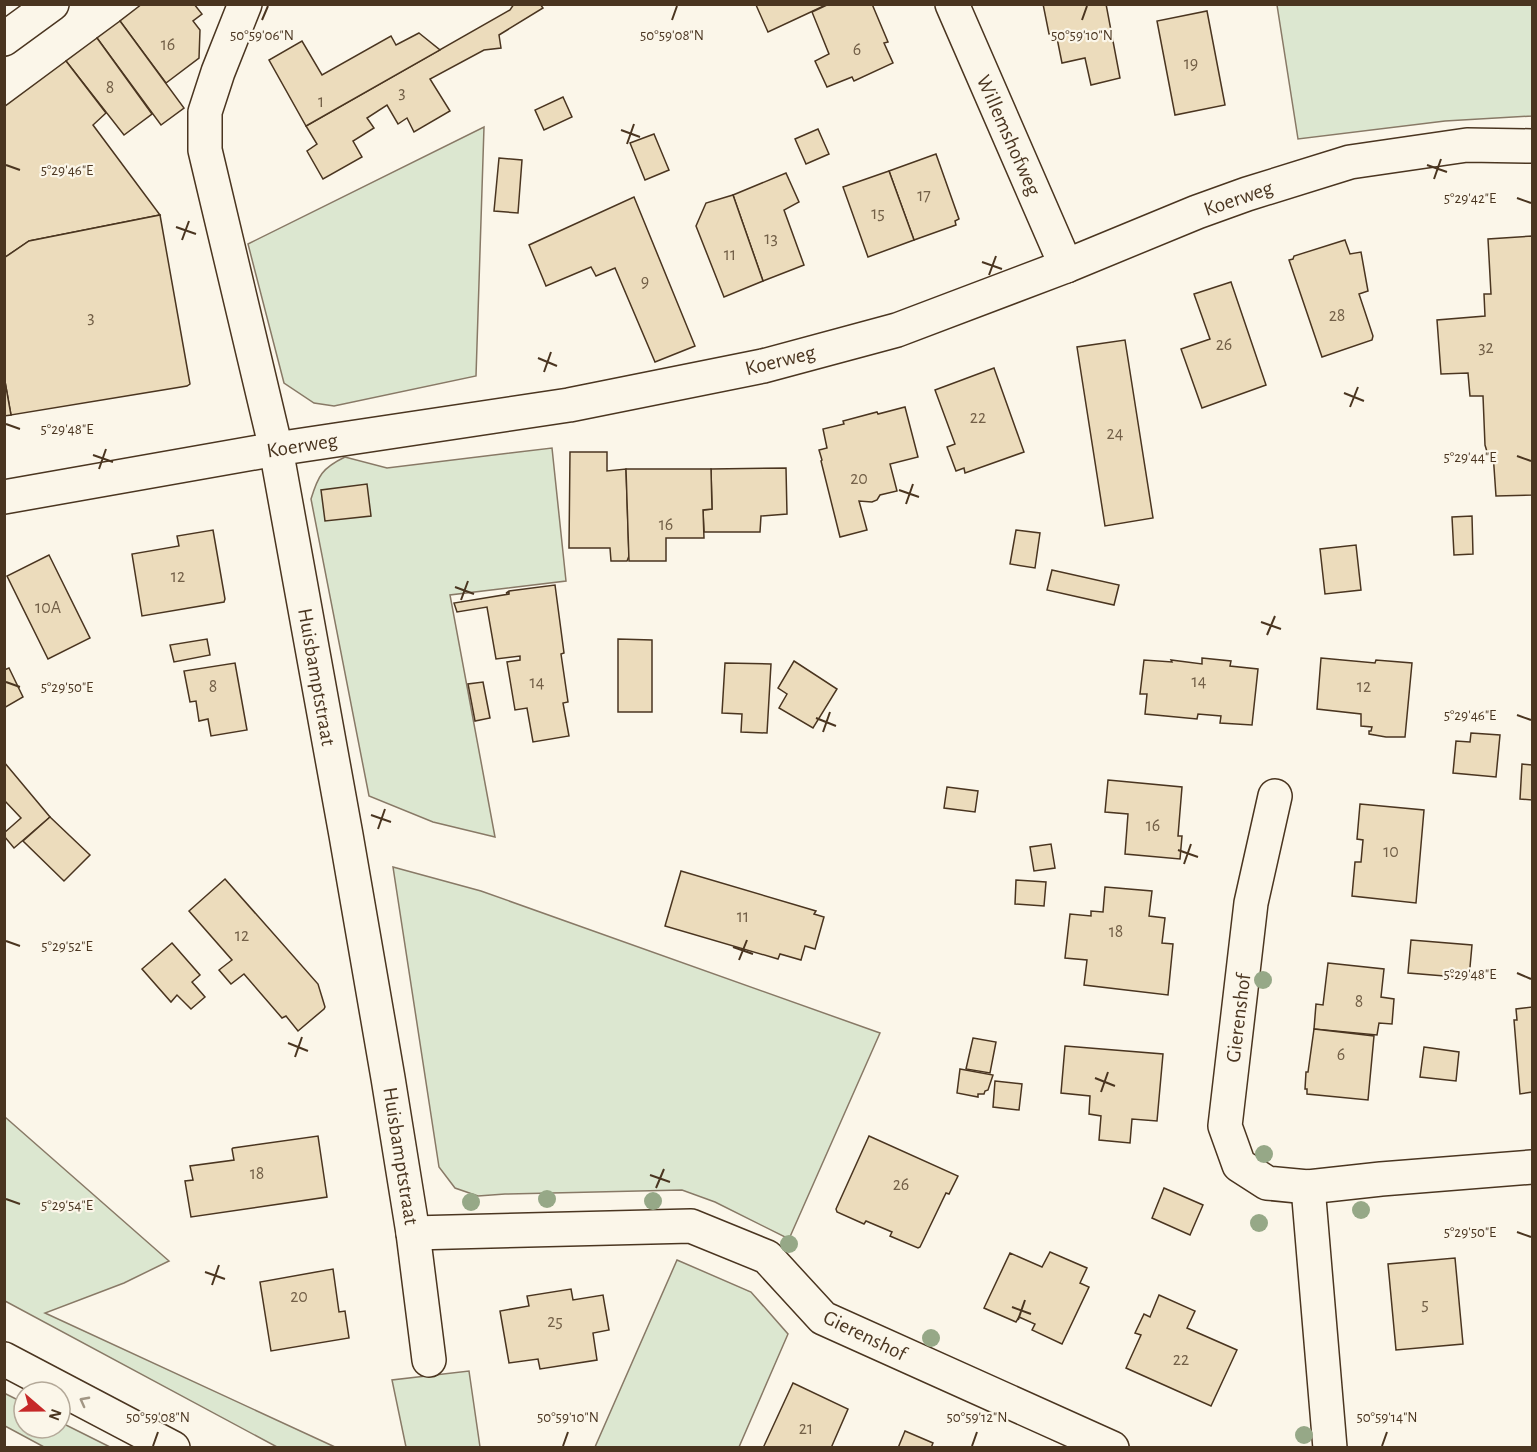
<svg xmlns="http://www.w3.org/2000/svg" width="1537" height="1452" font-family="'Alegreya Sans',sans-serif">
  <rect width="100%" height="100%" fill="#fbf6e9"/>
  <g fill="#dce7d0" stroke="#887966" stroke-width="1.5">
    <path d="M1277,5H1532V116L1445,121L1298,139Z"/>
    <path d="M484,127L476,376L334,406L314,403L284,383L248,244Z"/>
    <path d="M552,448L566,581L450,595L495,837L433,822L369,796L311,499C318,476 322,468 345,457L387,468Z"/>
    <path d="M393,867L481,891L880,1033L789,1239L715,1202L682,1190L505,1194L478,1196L455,1188L439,1167Z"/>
    <path d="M5,1117L169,1261L124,1283L45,1313L335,1447H277L5,1301Z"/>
    <path d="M677,1260L751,1292L788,1334L739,1447H595Z"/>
    <path d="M469,1371L480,1447H406L392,1380Z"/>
    <path d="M4,1393L24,1403V1428H60V1422L110,1447H44L5,1426Z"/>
  </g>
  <g fill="#ecdcbc" stroke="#4a3520" stroke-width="1.5">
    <path d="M142,4H194L202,14L193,21L200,30L199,58L166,83L120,21Z"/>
    <path d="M514,4H540L543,8L499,35L501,48L484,50L430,79L450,111L414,132L407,118L398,124L387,105L367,118L374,128L353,141L362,157L323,179L307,151L317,144L306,126L510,10Z"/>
    <path d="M757,4H828L768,32L756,5Z"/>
    <path d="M829,4H872L888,42L884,43L893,63L854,81L852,77L827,87L815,61L829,54L812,12Z"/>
    <path d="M1043,4H1106L1120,78L1091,85L1085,58L1062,63L1056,33L1049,34Z"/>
    <path d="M1207,11L1225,105L1175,115L1157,21Z"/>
    <path d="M120,21L184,108L161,125L97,38Z"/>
    <path d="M419,33L440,50L306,126L269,60L302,41L322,75L391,36L396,45Z"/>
    <path d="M97,38L152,114L124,135L66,61Z"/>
    <path d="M66,61L106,113L93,125L160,215L29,241L4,258V107Z"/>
    <path d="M563,97L572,117L544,130L535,110Z"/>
    <path d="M818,129L829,154L806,164L795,139Z"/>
    <path d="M654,134L669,170L645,180L630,143Z"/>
    <path d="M936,154L959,219L955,221L956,225L914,240L889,171Z"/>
    <path d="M499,158L522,160L518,213L494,211Z"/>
    <path d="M889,171L914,240L868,257L843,187Z"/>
    <path d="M786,173L799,202L784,210L804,265L763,281L733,195Z"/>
    <path d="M733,195L763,281L724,297L696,226L706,203Z"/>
    <path d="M634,197L695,346L655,362L615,268L596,276L591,267L546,286L529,245Z"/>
    <path d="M160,215L190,384L187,386L11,415L4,376V258L29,241Z"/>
    <path d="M1532,236V495L1496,496L1493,453L1488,455L1485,445L1483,396H1470L1468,373L1441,374L1437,320L1485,316L1484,294H1491L1488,239Z"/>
    <path d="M1345,240L1350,254L1361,252L1368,291L1359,294L1373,336L1372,340L1322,357L1289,260L1293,259L1294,256Z"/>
    <path d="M1231,282L1266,385L1202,408L1181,349L1210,339L1194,294Z"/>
    <path d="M1125,340L1153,518L1105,526L1077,347Z"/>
    <path d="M994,368L1024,452L965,473L964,468L956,471L947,447L955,444L935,390Z"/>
    <path d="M4,376L11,415L4,416Z"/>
    <path d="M905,407L918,457L890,464L897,491L880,495L877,500L872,502L859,501L867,530L840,537L821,461L822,460L819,450L827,448L823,429L844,424L843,421L877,412L878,414Z"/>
    <path d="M570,452H607V471L626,469L629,556L627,561H611L610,548H569Z"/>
    <path d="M786,468L787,514L761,516L760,532H704L703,510L712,509L711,469Z"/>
    <path d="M626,469H711L712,509L703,510L704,538H666V561H629Z"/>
    <path d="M367,484L371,516L325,521L321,490Z"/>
    <path d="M1472,516L1473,554L1454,555L1452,517Z"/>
    <path d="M213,530L225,599L224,602L142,616L132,554L179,546L177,536Z"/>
    <path d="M1016,530L1040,533L1035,568L1010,564Z"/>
    <path d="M1356,545L1361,590L1325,594L1320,549Z"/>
    <path d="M49,555L90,638L48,659L7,576Z"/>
    <path d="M1052,570L1119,585L1114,605L1047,590Z"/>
    <path d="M555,585L564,653L561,654L568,702L563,703L569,736L533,742L527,708L515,710L507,662L520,660V656L496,659L487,607L457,612L454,603L509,594V592L506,593L509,591Z"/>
    <path d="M207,639L210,655L174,662L170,645Z"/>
    <path d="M618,639L652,640V712H618Z"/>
    <path d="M1202,658L1231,661L1230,666L1258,669L1252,725L1220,723L1221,716L1198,714L1197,719L1145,714L1147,694H1140L1144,660L1172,662L1171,660L1202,664Z"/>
    <path d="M1321,658L1375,663L1376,660L1412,663L1405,737H1386L1369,734V731H1371L1372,727L1361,726V714L1317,709Z"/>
    <path d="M794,661L837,689L813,728L779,708L787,694L778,688Z"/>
    <path d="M235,663L247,730L211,736L208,719L199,721L196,701L190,702L184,671Z"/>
    <path d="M725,663L771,664L767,733L741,732L742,714L722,713Z"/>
    <path d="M9,668L23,697L4,708V670Z"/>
    <path d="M483,682L490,718L475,721L468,684Z"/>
    <path d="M1471,733L1500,735L1496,777L1453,773L1456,741L1470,742Z"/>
    <path d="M4,762L50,817L14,848L4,836V833L21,818L4,800Z"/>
    <path d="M1522,764L1532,765V800L1520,799Z"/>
    <path d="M1108,780L1182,787L1178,836H1182L1180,859L1125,854L1128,814L1105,812Z"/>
    <path d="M947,787L978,791L975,812L944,808Z"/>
    <path d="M1360,804L1424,810L1416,903L1352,896L1355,862H1361L1363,840L1357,839Z"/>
    <path d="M50,817L90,855L64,881L23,841Z"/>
    <path d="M1051,844L1055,868L1034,871L1030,847Z"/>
    <path d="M681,871L816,911L814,914L824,917L815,949L805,946L801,960L780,954L778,959L665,926Z"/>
    <path d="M225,879L318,984L325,1007L324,1009L298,1031L286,1016L282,1018L244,974L231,984L219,970L232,960L189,911Z"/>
    <path d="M1016,880L1046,882L1044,906L1015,904Z"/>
    <path d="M1105,887L1152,891L1149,916L1165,918L1162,943L1173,944L1168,995L1084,985L1087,960L1065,958L1070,914L1091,916V911L1103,912Z"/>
    <path d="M1411,940L1472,945L1469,978L1408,973Z"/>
    <path d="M172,943L200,975L192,982L205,997L191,1009L177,995L171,1002L142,969Z"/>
    <path d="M1328,963L1384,969L1381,997L1394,999L1392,1024L1379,1023L1377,1035L1314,1029L1316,1004L1323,1005Z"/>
    <path d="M1532,1007V1092L1520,1094L1514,1020H1517L1516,1009Z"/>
    <path d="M1314,1029L1374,1036L1368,1100L1307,1094V1089H1305L1306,1072H1308Z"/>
    <path d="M973,1038L996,1042L990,1073L966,1069Z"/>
    <path d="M1065,1046L1163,1054L1157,1121L1132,1119L1130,1143L1099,1140L1101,1116L1089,1114L1090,1096L1061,1093Z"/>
    <path d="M1424,1047L1459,1052L1456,1081L1420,1077Z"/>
    <path d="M960,1069L993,1075L988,1090L985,1091L984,1094H978V1097L957,1093Z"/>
    <path d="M995,1081L1022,1084L1019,1110L993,1107Z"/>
    <path d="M318,1136L327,1197L191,1217L185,1181L193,1180L190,1166L234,1160L232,1149L233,1148Z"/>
    <path d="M869,1136L958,1176L949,1194L946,1193L920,1247L918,1248L890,1236L892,1232L866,1221L864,1224L837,1212L836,1209Z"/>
    <path d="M1164,1188L1203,1205L1190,1235L1152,1218Z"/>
    <path d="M1050,1252L1087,1268L1080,1283L1089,1287L1062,1344L1032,1330L1035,1324L1019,1317L1016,1322L984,1308L1010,1253L1042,1267Z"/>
    <path d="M1455,1258L1463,1344L1396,1350L1388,1264Z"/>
    <path d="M333,1269L339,1312L345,1311L349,1338L271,1351L260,1282Z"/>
    <path d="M571,1289L573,1300L603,1295L609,1330L593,1333L597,1360L540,1369L538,1359L509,1363L500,1311L529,1306L527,1296Z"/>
    <path d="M1159,1295L1195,1311L1187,1328L1237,1350L1211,1406L1126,1368L1141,1335L1135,1333L1144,1314L1150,1317Z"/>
    <path d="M793,1383L848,1409L831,1448H763Z"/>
    <path d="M905,1431L933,1443L931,1448H898Z"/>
  </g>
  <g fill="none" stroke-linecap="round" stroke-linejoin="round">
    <g stroke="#4a3520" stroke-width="36">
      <g id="minor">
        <path d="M245,4L218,72L205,112V150L276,449L346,835L388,1078L413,1233L429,1360"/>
        <path d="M952,4L1066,266"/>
        <path d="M4,39L52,4"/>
        <path d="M4,497L276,449L569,405L763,366L897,330L1066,266L1197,212L1247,194L1350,162L1467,145L1532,146"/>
        <path d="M1275,796L1251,903L1225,1126L1239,1165L1267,1183L1308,1187L1381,1179L1532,1167"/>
        <path d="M1308,1187L1330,1448"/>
        <path d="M413,1233L691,1226L767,1257L823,1318L1112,1448"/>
      </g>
    </g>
    <g stroke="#4a3520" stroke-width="36">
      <path id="trunk" d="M4,1359L173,1448"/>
    </g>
    <use href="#minor" stroke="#fbf6e9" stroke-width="33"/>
    <use href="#trunk" stroke="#fbf6e9" stroke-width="33"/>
  </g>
  <g fill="#96a887">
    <circle cx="1263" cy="980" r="9"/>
    <circle cx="1264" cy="1154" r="9"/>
    <circle cx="547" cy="1199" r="9"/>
    <circle cx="653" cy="1201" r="9"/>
    <circle cx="471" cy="1202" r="9"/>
    <circle cx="1361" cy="1210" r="9"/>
    <circle cx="1259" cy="1223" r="9"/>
    <circle cx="789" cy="1244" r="9"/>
    <circle cx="931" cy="1338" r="9"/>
    <circle cx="1304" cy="1435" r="9"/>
  </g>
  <defs><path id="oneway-chevron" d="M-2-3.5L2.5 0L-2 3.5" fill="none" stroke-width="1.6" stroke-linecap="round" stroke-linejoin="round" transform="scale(1.5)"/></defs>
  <use stroke="#a29684" href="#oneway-chevron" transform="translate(84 1401) rotate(-152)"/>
  <path fill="none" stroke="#4a3520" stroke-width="2" d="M262,20L268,6M672,20L677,6M1082,20L1087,6M621,130L640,137M627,144L634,124M6,165L20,170M1427,165L1447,172M1434,179L1441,159M1517,198L1531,203M176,227L196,234M182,240L189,221M982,262L1002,269M989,275L996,256M538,358L557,366M544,372L551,352M1344,393L1364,401M1350,407L1358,387M6,424L20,429M93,455L113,462M1517,456L1531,461M99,469L106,449M899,490L919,497M906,504L913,484M455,587L474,594M461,600L468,581M1261,622L1281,629M1267,635L1275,616M6,682L20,687M1517,715L1531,720M816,718L836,726M823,732L830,712M371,815L391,822M378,829L385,809M1178,850L1198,857M1184,864L1191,844M6,941L20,946M733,947L753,954M739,960L747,940M1517,973L1531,979M288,1043L308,1051M295,1057L302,1037M1095,1078L1115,1086M1101,1092L1108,1072M650,1175L670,1182M656,1188L664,1169M6,1199L20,1204M1517,1232L1531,1237M205,1272L225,1279M212,1285L219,1265M1012,1307L1031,1314M1018,1320L1025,1300M153,1446L158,1432M563,1446L568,1432M972,1446L977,1432M1382,1446L1387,1432"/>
  <g text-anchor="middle" stroke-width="4.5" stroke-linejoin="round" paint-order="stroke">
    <g font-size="18" fill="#725f47">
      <text x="168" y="50">16</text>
      <text x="857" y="55">6</text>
      <text x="1191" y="69">19</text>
      <text x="110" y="93">8</text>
      <text x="402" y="98">3</text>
      <text x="321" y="107">1</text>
      <text x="924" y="201">17</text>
      <text x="878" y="219">15</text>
      <text x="771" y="244">13</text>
      <text x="730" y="260">11</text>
      <text x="645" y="287">9</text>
      <text x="1337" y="321">28</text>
      <text x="91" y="323">3</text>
      <text x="1224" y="350">26</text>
      <text x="1486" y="353">32</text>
      <text x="978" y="423">22</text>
      <text x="1115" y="439">24</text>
      <text x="859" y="484">20</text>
      <text x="666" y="530">16</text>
      <text x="178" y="582">12</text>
      <text x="48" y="613">10A</text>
      <text x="1199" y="687">14</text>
      <text x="537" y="688">14</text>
      <text x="213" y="692">8</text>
      <text x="1364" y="692">12</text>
      <text x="1153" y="831">16</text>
      <text x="1391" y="857">10</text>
      <text x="743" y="922">11</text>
      <text x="1116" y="937">18</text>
      <text x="242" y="941">12</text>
      <text x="1359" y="1007">8</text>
      <text x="1341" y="1060">6</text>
      <text x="257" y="1179">18</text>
      <text x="901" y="1190">26</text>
      <text x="299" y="1302">20</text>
      <text x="1425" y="1310">5</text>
      <text x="555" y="1327">25</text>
      <text x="1181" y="1365">22</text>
      <text x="806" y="1434">21</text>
    </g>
    <g font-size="21" fill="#4a3520" stroke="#fbf6e9">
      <text transform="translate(1009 135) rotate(66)" y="7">Willemshofweg</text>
      <text transform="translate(1238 198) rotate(-19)" y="7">Koerweg</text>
      <text transform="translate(780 360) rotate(-14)" y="7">Koerweg</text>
      <text transform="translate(302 445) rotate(-9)" y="7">Koerweg</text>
      <text transform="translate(317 677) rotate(80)" y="7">Huisbamptstraat</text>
      <text transform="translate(1238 1018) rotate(-83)" y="7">Gierenshof</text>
      <text transform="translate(401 1156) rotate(81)" y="7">Huisbamptstraat</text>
      <text transform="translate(865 1335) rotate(26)" y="7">Gierenshof</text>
    </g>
  </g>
  <g font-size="15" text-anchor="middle" fill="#4a3520" stroke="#fbf6e9" stroke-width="4.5" stroke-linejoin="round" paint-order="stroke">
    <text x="672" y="40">50°59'08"N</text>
    <text x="262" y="40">50°59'06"N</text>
    <text x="1082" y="40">50°59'10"N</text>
    <text x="67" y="175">5°29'46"E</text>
    <text x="1470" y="203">5°29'42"E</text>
    <text x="67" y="434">5°29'48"E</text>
    <text x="1470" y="462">5°29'44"E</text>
    <text x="67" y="692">5°29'50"E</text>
    <text x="1470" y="720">5°29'46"E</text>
    <text x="67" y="951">5°29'52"E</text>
    <text x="1470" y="979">5°29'48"E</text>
    <text x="67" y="1210">5°29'54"E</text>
    <text x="1470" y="1237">5°29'50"E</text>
    <text x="158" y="1422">50°59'08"N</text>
    <text x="568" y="1422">50°59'10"N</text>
    <text x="977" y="1422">50°59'12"N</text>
    <text x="1387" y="1422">50°59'14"N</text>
  </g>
  <rect width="1537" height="1452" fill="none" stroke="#4a3520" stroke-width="12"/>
  <g transform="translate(42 1410) rotate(110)"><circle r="28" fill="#fbf6e9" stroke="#b4a999" stroke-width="1.5"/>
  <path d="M0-4.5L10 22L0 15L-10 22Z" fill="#c62828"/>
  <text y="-9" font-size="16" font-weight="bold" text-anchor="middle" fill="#4a3520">N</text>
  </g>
</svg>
